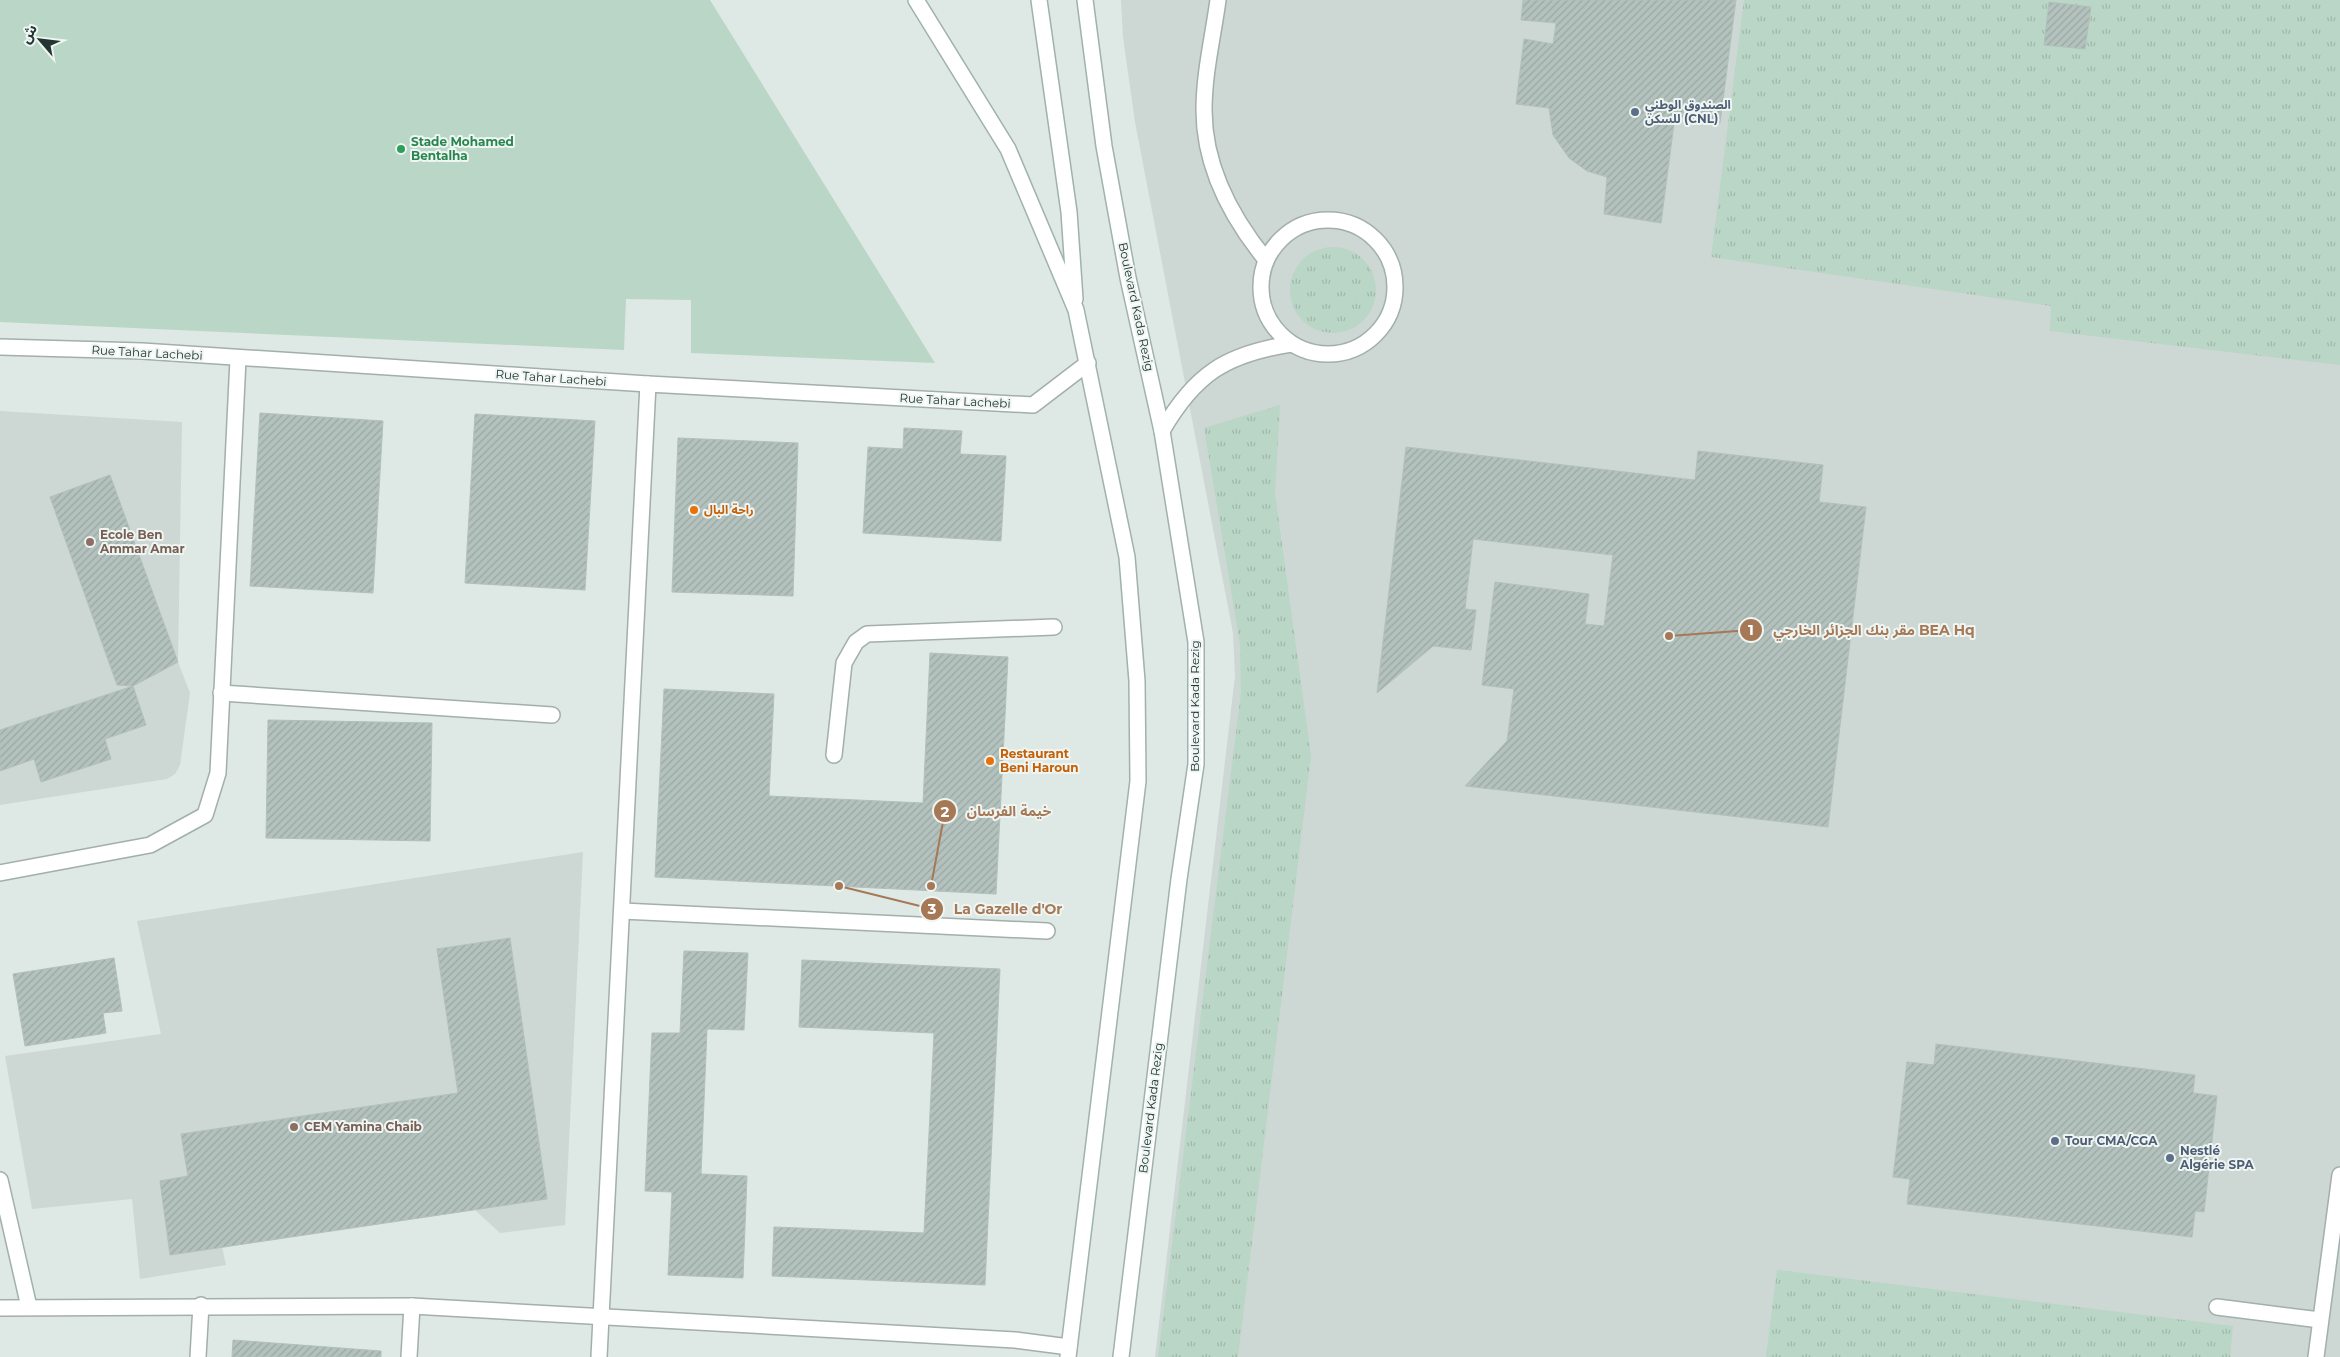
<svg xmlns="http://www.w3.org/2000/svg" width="2340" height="1357" font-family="Montserrat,'Noto Sans Arabic',sans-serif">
  <defs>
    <pattern id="grass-tufts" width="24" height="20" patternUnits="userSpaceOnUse" patternTransform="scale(1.25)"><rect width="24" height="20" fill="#bad6c6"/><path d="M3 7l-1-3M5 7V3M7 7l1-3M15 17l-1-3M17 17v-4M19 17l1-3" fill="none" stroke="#a0b8ab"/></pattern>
    <pattern id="building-hatch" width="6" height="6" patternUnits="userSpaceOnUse" patternTransform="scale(1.25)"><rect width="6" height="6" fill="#b4c2be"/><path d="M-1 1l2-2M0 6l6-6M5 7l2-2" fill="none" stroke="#9aa7a4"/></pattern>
  </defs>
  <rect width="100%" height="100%" fill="#dee8e5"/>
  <g fill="#cdd7d4">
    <path d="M1121,0H2340V1357H1155L1235,676L1233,633L1135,122L1123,37Z"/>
    <path d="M0,411L182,422L178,662L190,693L180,765L175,774L167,779L0,805Z"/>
    <path d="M583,852L565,1225L500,1233L475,1210L222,1247L226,1265L140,1279L132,1199L32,1209L5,1056L161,1034L137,921Z"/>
  </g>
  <g fill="url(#grass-tufts)">
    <path d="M1744,0H2340V365L2050,331L2051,306L1711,257Z"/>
    <circle cx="1333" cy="290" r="43"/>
    <path d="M1280,405L1275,493L1311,756L1238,1357H1158L1241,693L1240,644L1204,428Z"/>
    <path d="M1777,1270L2233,1326L2230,1357H1766Z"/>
  </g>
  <path fill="#bad6c6" d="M0,0H710L935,363L691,353V300L626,299L624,350L0,322Z"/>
  <g fill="url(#building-hatch)" stroke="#b2c0bc">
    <path d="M1523,0H1736L1720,123L1675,116L1661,223L1604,214L1607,177L1587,171L1569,158L1553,135L1549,108L1516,104L1524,39L1553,44L1556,23L1521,20Z"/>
    <path d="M2049,2L2091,7L2085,49L2044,45Z"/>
    <path d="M260,413L383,421L373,593L250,586Z"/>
    <path d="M475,414L595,421L585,590L465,583Z"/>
    <path d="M904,428L962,431L960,454L1006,456L1001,541L863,533L868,447L903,449Z"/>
    <path d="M678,438L798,443L793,596L672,592Z"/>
    <path d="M1406,447L1695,480L1698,451L1823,465L1819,502L1866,507L1828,827L1465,786L1507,741L1514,689L1482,685L1495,582L1589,594L1585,624L1604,626L1613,555L1473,539L1465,609L1476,610L1471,650L1433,646L1377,693Z"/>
    <path d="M110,475L178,662L133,686L117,685L50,497Z"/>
    <path d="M930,653L1008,657L996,894L655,877L664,689L774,694L769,796L923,803Z"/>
    <path d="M133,686L146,725L105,739L111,759L41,782L34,759L0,771V730Z"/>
    <path d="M268,720L432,723L430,841L266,838Z"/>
    <path d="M510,938L547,1199L170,1255L160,1181L188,1176L181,1134L458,1093L437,949Z"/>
    <path d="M684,951L748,953L744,1030L707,1029L701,1174L747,1176L743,1278L668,1275L672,1192L645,1191L652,1033H680Z"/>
    <path d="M114,958L122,1011L103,1013L106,1033L25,1046L13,974Z"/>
    <path d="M802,960L1000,969L985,1285L772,1276L774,1227L924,1233L934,1033L799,1027Z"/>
    <path d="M1936,1044L2195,1075L2193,1093L2217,1096L2204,1212L2195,1211L2192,1237L1907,1204L1910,1179L1893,1177L1907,1062L1934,1065Z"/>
    <path d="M233,1340L381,1351V1357H232Z"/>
  </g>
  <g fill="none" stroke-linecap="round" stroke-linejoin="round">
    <g stroke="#a2afac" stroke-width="18">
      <g id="service">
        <path d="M1218,0C1213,37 1204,73 1204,110C1204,167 1231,217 1266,260"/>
        <circle cx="1328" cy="287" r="67"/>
        <path d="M1162,431C1195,374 1226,354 1291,344"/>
        <path d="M221,693L552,715"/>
        <path d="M834,755L844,663L856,642L867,634L1054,627"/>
        <path d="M2217,1307L2320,1320"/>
        <path d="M409,1357L412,1306"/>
        <path d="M2316,1357L2340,1175"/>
      </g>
    </g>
    <g stroke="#a2afac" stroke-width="18">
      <g id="minor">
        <path d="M0,873L150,845L205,815L218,773L238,359"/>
        <path d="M622,911L1047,931"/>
        <path d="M0,1180L29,1307"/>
        <path d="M0,1308L412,1306L1015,1340L1069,1347"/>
        <path d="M198,1357L201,1305"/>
        <path d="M599,1357L648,384"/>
      </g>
    </g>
    <g stroke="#a2afac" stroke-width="18">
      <path id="tertiary" d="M0,347L142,351L648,384L1033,405L1088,363"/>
    </g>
    <g stroke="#9fb2ae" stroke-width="18">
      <g id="secondary">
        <path d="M916,0L1008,149L1076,310L1127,557L1137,681L1138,781L1068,1357"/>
        <path d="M1039,0L1069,212L1075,299"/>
        <path d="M1085,0L1104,146L1128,278L1162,431L1196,642V764L1179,879L1121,1357"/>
      </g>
    </g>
    <use href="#service" stroke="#fff" stroke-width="15"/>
    <use href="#minor" stroke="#fff" stroke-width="15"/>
    <use href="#tertiary" stroke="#fff" stroke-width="15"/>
    <use href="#secondary" stroke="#fff" stroke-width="15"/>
  </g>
  <g fill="#5c6f8a" stroke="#eef5f2" stroke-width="2">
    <circle cx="1635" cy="112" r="5"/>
    <circle cx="2055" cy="1141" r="5"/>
    <circle cx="2170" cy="1158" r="5"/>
  </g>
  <circle fill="#2e9e5b" stroke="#eef5f2" stroke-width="2" cx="401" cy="149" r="5"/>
  <g fill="#e8710a" stroke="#eef5f2" stroke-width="2">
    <circle cx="694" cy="510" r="5"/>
    <circle cx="990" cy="761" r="5"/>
  </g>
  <g fill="#8d6e63" stroke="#eef5f2" stroke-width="2">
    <circle cx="90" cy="542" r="5"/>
    <circle cx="294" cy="1127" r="5"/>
  </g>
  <g text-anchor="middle" stroke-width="4" stroke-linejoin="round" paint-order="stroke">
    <g font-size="12" font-weight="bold" fill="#4e5e75" stroke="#eef5f2" text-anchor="start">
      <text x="1645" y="109">الصندوق الوطني<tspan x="1645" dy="14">للسكن (CNL)</tspan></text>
      <text x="2065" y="1145">Tour CMA/CGA</text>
      <text x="2180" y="1155">Nestlé<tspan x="2180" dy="14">Algérie SPA</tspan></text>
    </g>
    <g font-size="12" font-weight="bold" fill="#27864d" stroke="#eef5f2" text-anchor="start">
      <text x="411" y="146">Stade Mohamed<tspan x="411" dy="14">Bentalha</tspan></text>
    </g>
    <g font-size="12" fill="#223533" stroke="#eef5f2">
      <text transform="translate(1136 307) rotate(78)" y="4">Boulevard Kada Rezig</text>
      <text transform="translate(147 353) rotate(3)" y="4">Rue Tahar Lachebi</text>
      <text transform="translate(551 378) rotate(4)" y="4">Rue Tahar Lachebi</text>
      <text transform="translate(955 401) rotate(3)" y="4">Rue Tahar Lachebi</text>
      <text transform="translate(1195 706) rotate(-90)" y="4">Boulevard Kada Rezig</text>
      <text transform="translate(1151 1108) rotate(-83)" y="4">Boulevard Kada Rezig</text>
    </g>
    <g font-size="12" font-weight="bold" fill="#c56008" stroke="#eef5f2" text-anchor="start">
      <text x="704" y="514">راحة البال</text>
      <text x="1000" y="758">Restaurant<tspan x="1000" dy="14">Beni Haroun</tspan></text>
    </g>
    <g font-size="12" font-weight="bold" fill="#785e54" stroke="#eef5f2" text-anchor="start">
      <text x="100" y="539">Ecole Ben<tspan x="100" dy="14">Ammar Amar</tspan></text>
      <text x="304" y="1131">CEM Yamina Chaib</text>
    </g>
  </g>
  <path fill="none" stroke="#a67856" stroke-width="2" d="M1669 636L1751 630M931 886L945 811M839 886L932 909"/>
  <g fill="#a67856" stroke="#eef5f2" stroke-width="2">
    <circle cx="1669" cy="636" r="5"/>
    <circle cx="931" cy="886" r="5"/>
    <circle cx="839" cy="886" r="5"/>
    <circle cx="1751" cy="630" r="12"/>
    <circle cx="945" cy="811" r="12"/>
    <circle cx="932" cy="909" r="12"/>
  </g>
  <g font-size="15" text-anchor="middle" font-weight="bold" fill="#fff">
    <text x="1751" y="635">1</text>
    <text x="945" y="817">2</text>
    <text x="932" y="914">3</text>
  </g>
  <g font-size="14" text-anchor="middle" font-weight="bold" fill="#a67856" stroke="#eef5f2" stroke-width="4" stroke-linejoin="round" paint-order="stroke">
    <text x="1874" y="635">مقر بنك الجزائر الخارجي BEA Hq</text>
    <text x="1009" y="816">خيمة الفرسان</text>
    <text x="1008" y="914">La Gazelle d'Or</text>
  </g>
  <g transform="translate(40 40) rotate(298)" stroke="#eef5f2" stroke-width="4" paint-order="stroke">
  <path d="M0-4L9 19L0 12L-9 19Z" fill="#223533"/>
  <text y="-8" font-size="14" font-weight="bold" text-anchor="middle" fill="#223533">ش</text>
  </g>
</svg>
